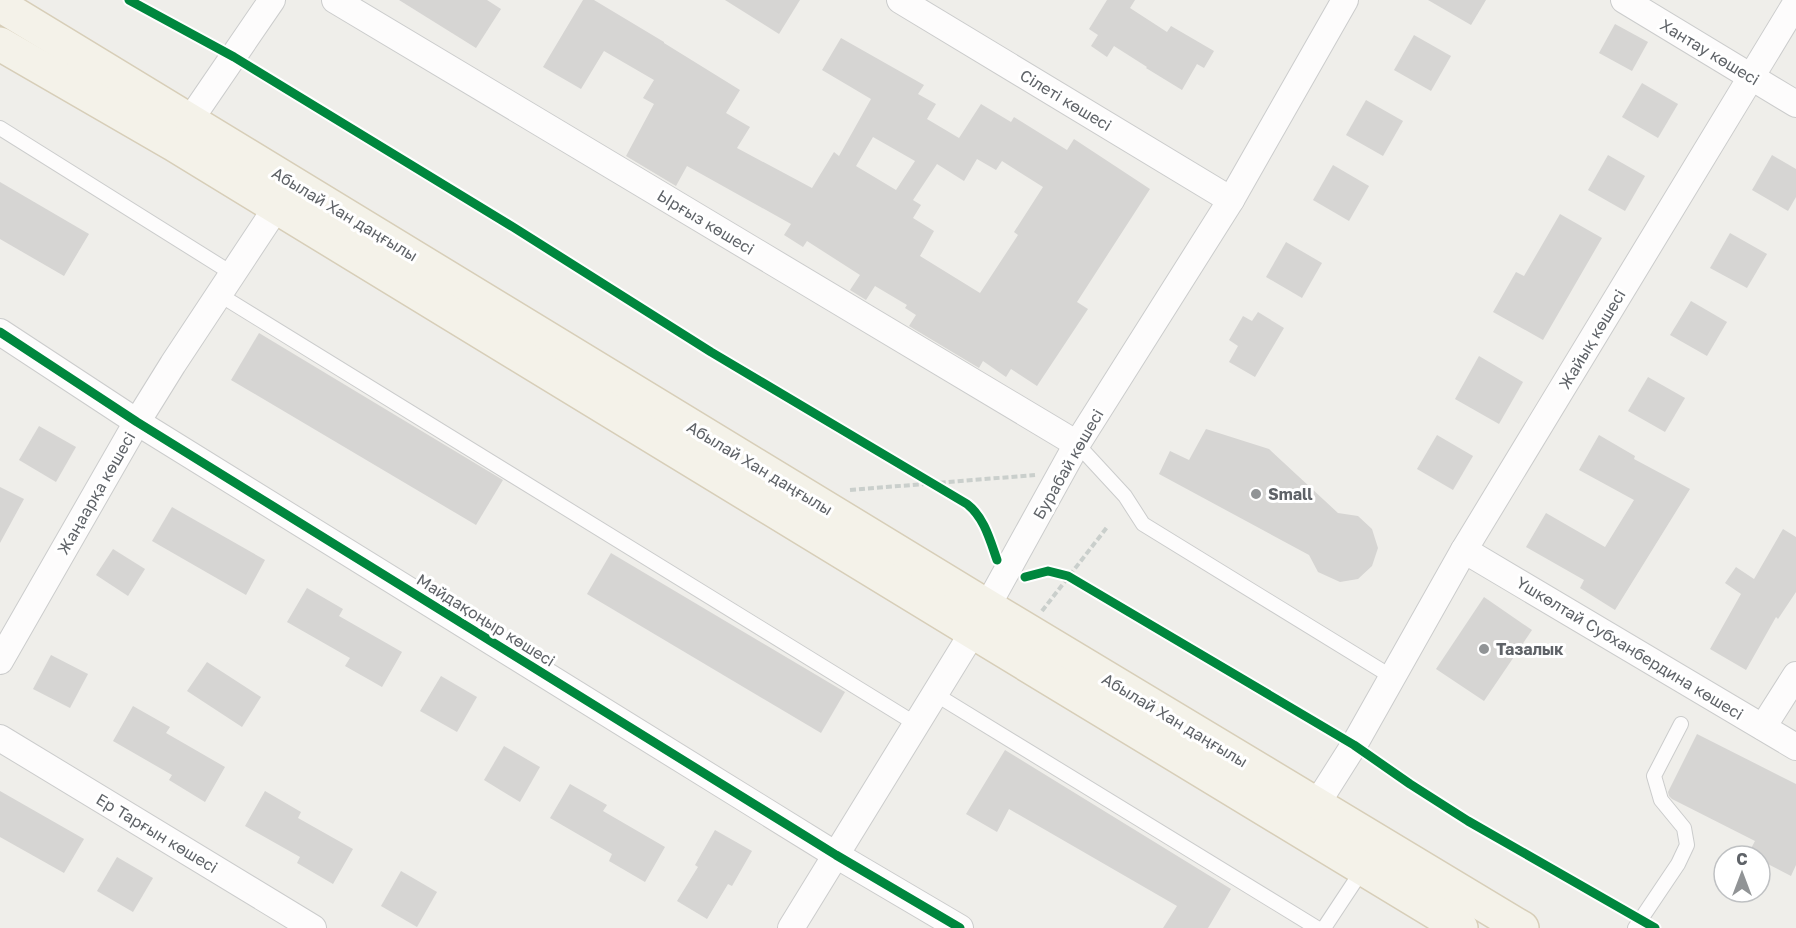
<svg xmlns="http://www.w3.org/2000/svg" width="1796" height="928" font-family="'Golos Text',sans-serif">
  <rect width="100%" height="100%" fill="#efeeea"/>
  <g fill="#d6d5d3" fill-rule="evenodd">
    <path d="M399,0H487L501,9L476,48Z"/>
    <path d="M583,0H594L664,42V43L740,90L726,113L750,127L737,148L812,188L834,152L839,156L871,99L822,70L841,38L924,85L918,94L936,104L927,119L959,138L981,104L1011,122L1014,117L1067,150L1074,139L1150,189L1077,302L1088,309L1037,386L1011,369L1006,377L983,361L979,368L909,326L916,315L905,308L907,305L875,286L866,300L850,290L860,275L807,241L803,247L784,235L791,224L687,166L676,186L626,156L654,104L643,98L654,80L604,51L581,89L543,67ZM873,137L915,161L896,190L856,166ZM977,159L996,170L1002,161L1043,187L1014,232L1018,235L980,293L920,256L934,231L913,218L921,205L913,200L937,164L964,181Z"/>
    <path d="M725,0H800L779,34Z"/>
    <path d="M1107,0H1135L1130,8L1167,32L1171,26L1214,51L1204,68L1197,64L1182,90L1146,68L1147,67L1114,46L1107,57L1091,46L1098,35L1089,29Z"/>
    <path d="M1428,0H1486L1471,25Z"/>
    <path d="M1615,24L1648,42L1632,71L1599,53Z"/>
    <path d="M1414,35L1451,56L1431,91L1394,70Z"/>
    <path d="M1642,83L1678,104L1658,138L1622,117Z"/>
    <path d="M1366,100L1403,121L1383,156L1346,135Z"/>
    <path d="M1608,155L1645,176L1625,211L1588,190Z"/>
    <path d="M1772,155L1796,169V197L1788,211L1752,190Z"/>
    <path d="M1333,165L1369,186L1349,221L1313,200Z"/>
    <path d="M0,182L89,234L64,276L0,239Z"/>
    <path d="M1560,214L1602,238L1543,340L1493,312L1516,272L1524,276Z"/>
    <path d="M1730,233L1767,254L1747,288L1710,268Z"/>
    <path d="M1286,242L1322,263L1302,298L1266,277Z"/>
    <path d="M1691,301L1727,322L1707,356L1670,335Z"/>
    <path d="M1258,312L1284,328L1255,377L1229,362L1238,346L1229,340L1243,316L1252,321Z"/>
    <path d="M259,333L503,480L476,525L231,380Z"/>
    <path d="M1479,356L1523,382L1499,424L1455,399Z"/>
    <path d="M1648,377L1685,398L1665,432L1628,411Z"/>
    <path d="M39,426L76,447L56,482L19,460Z"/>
    <path d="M1206,429L1269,449L1338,513L1358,516L1372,529L1378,548L1372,566L1358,579L1340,582L1318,572L1309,555L1159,474L1170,451L1189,460Z"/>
    <path d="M1437,435L1473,456L1453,490L1417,469Z"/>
    <path d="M1599,435L1635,456L1634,459L1690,489L1615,610L1580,588L1584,580L1526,547L1546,513L1605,547L1634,500L1579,470Z"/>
    <path d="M0,487L24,499L0,543Z"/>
    <path d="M172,507L265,560L246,595L152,541Z"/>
    <path d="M1783,529L1796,537V592L1778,619L1776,617L1746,670L1710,649L1741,594L1725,583L1736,567L1754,579Z"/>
    <path d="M113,549L145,569L128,596L96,575Z"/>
    <path d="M611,553L845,692L821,733L587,594Z"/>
    <path d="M307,588L343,609L339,616L402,652L382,687L345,666L350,658L287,622Z"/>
    <path d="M1484,597L1532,630L1484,701L1436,669Z"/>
    <path d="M51,655L88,674L70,708L33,689Z"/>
    <path d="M207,662L261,697L242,727L187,691Z"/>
    <path d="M441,676L477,697L457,732L420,711Z"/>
    <path d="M133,706L170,727L166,733L225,767L205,802L169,780L172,775L113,741Z"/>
    <path d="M1697,734L1796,784V865L1791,876L1760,860V856L1748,854L1755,841L1672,799L1669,796L1668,792Z"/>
    <path d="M504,746L540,767L520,802L484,780Z"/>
    <path d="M1005,750L1231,889L1208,928H1163L1177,906L1009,809L997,832L966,814Z"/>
    <path d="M570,784L607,805L603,811L665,847L645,882L609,861L612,854L550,818Z"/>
    <path d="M0,791L84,839L64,873L0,837Z"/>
    <path d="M265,791L301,812L298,818L353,849L333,884L297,863L300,857L245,826Z"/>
    <path d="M715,830L752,851L732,886L728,884L707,919L677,901L698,867L695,865Z"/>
    <path d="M117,857L153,878L133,912L97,891Z"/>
    <path d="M401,871L437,892L417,927L381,906Z"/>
  </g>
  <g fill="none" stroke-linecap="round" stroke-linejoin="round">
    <g stroke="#cbcccc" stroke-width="16">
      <g id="lane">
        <path d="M0,128L233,274"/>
        <path d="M220,295L916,724"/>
        <path d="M1077,444L1125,496L1143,524L1392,677"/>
        <path d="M935,694L1317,928"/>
        <path d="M1324,928L1363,869"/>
        <path d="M1635,928L1678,864L1687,845L1684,828L1661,800L1654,776L1681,724"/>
      </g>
    </g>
    <g stroke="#cbcccc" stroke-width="28">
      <g id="street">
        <path d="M335,0L1077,444"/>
        <path d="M900,0L1231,200"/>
        <path d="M1624,0L1796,104"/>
        <path d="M179,136L272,0"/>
        <path d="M0,332L137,422L836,855L960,928"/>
        <path d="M1464,550L1796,747"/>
        <path d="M0,661L137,422L173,364L276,208"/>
        <path d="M1763,727L1796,675"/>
        <path d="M0,738L313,928"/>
        <path d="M1316,805L1354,745L1464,550L1796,3"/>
        <path d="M791,928L973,632L1077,444L1231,200L1345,0"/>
      </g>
    </g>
    <g stroke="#d7ceb8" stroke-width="36">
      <g id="primary">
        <path d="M0,5L987,606L1522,928"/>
        <path d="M0,44L173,144L973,632L1461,928"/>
      </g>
    </g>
    <g stroke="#cacfcc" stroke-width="4" stroke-dasharray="6 3" stroke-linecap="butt">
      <path d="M850,490L1035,475"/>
      <path d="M1042,611L1108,526"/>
    </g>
    <use href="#lane" stroke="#fdfcfc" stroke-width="14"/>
    <use href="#street" stroke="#fdfcfc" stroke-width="26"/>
    <use href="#primary" stroke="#f4f2e9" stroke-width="33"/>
    <g stroke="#fff" stroke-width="13">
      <g id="cycleway">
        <path d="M129,0L234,57L513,227L711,352L967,504C984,517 990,540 997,560"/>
        <path d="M0,332L137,422L836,855L960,928"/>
        <path d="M1025,577L1048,571L1068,576L1354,745L1410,784L1468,821L1655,928"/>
      </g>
    </g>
    <use href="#cycleway" stroke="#00873e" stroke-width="9"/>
  </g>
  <g fill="#919496" stroke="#fff" stroke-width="2">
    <circle cx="1256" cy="494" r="6"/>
    <circle cx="1484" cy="649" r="6"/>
  </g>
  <g text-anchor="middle" stroke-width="6" stroke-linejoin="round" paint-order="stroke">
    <g font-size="16" fill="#5f6368" stroke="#fff">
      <text transform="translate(1710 52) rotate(31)" y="6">Хантау көшесі</text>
      <text transform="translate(1066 100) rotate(31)" y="6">Сілеті көшесі</text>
      <text transform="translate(345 214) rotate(31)" y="6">Абылай Хан даңғылы</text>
      <text transform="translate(706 222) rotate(31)" y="6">Ырғыз көшесі</text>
      <text transform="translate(1592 339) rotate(-59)" y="6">Жайық көшесі</text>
      <text transform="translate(1068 464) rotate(-60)" y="6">Бурабай көшесі</text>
      <text transform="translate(760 468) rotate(31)" y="6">Абылай Хан даңғылы</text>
      <text transform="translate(96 493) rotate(-60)" y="6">Жаңаарқа көшесі</text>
      <text transform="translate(486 620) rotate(32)" y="6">Майдақоңыр көшесі</text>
      <text transform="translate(1630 648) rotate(31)" y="6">Үшкөлтай Субханбердина көшесі</text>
      <text transform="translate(1175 720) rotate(31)" y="6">Абылай Хан даңғылы</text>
      <text transform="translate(157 833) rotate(31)" y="6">Ер Тарғын көшесі</text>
    </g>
    <g font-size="16" font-weight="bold" fill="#5f6368" stroke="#fff" text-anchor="start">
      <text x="1268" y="500">Small</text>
      <text x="1496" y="655">Тазалык</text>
    </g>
  </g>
  <g transform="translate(1742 874)"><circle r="28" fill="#ffffff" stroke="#bfc1c3" stroke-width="1.5"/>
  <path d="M0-4.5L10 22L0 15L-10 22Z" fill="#919496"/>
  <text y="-9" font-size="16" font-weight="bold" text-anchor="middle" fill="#5f6368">С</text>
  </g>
</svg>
